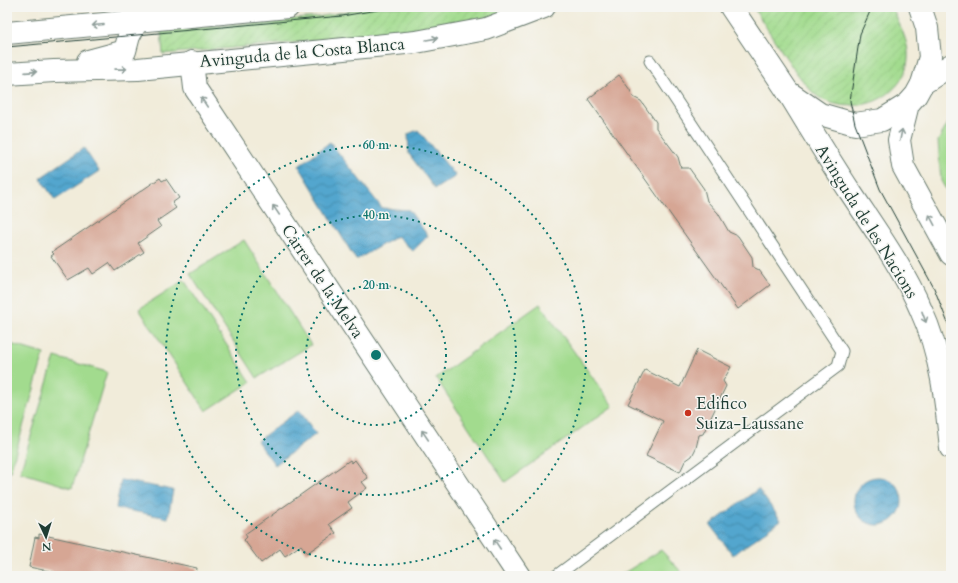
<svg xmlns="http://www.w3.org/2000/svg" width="958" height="583" font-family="Cardo,serif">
  <defs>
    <pattern id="garden-furrows" width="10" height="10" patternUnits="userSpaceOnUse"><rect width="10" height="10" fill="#a2db8e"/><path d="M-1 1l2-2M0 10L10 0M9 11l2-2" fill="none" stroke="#8bbd7b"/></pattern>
    <pattern id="water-waves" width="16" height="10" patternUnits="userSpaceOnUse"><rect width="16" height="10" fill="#52a6ce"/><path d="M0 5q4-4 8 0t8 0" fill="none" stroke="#4388a8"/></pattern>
  </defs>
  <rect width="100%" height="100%" fill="#f6f6f2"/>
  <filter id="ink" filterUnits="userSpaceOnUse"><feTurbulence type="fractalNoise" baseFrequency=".025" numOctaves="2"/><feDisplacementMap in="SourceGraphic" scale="8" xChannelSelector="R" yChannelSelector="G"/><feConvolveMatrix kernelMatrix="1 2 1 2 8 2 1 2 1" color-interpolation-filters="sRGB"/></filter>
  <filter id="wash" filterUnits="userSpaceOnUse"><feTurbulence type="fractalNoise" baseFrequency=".012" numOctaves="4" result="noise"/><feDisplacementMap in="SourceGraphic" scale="16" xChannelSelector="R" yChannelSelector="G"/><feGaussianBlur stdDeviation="0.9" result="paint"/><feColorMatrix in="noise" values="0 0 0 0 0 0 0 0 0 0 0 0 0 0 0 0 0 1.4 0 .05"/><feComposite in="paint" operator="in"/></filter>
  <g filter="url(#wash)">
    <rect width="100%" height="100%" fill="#f1ecda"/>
    <g fill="#a2db8e" stroke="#608c61">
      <path d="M951,118V198L941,181L938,141Z"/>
      <path d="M244,240L311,345L257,378L190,274Z"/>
      <path d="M184,280L251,382L206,411L139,309Z"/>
      <path d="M540,304L613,406L505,482L436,378Z"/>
      <path d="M7,343L44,354L10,472L7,471Z"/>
      <path d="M55,357L107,372L72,488L20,472Z"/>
      <path d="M661,550L685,576H619Z"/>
    </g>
    <g fill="url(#garden-furrows)" stroke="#608c61">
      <path d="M368,7H516L483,20L444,28L394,34L163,54L161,31L318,17Z"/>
      <path d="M753,7H892C898,23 910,42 908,59C904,100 853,117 820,98C803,89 766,26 753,7Z"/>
    </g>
    <g fill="url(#water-waves)" stroke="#387281">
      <path d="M418,130L456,176L435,189L409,154L408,134Z"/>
      <path d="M330,142L382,208L409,210L428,236L413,251L397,236L356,260L299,166Z"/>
      <path d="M84,148L99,171L55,200L40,178Z"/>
      <path d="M299,410L316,434L275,465L257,441Z"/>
      <circle cx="878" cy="501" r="24"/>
      <path d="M121,480L173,490L168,518L116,508Z"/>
      <path d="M758,489L781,520L733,555L710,525Z"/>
    </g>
    <g id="blocks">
      <g fill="#d6a694">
        <path d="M619,75L630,90L633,97L641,101L656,122V128L678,157L681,168H689L704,189L707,201L718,213L729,232L738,236L752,257L753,267L759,270L770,285L738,309L588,99Z"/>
        <path d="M160,178L162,181L166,179L179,198L172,203L176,208L157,221L161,227L138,243L144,252L115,271L109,263L93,274L89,268L68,280L51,256L54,254L52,252Z"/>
        <path d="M697,350L731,367L723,381L726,386L703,434L699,435L696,448L692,456L685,461L680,472L646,456L663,421L628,404L645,370L680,387Z"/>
        <path d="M350,460L352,463L355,460L368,478L362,482L367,488L348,502L352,508L329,524L336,533L307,553L301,545L285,556L280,549L261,563L244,540L247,537L245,534Z"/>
        <path d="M39,534L197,568L196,576H52L53,572L29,567L35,537L39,538Z"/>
      </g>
    </g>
  </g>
  <g filter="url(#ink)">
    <use href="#blocks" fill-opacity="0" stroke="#687a6e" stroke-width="1"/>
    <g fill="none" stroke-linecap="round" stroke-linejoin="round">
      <g stroke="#687a6e" stroke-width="13">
        <path id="lane" d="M556,576L838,366L842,351L650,61"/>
      </g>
      <g stroke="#687a6e" stroke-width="24">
        <g id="street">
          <path d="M134,7L137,21"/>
          <path d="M192,62L195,88L519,576"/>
        </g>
      </g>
      <g stroke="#687a6e" stroke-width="24">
        <g id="secondary">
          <path d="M731,7L788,92L820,114L855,124L882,120L908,104L916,95L922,84L930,57L927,28L920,7"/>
          <path d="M7,33L288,7"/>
          <path d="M88,61L125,51L129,36L137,21"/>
          <path d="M7,74L54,71L138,69L416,42L486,29L544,7"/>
          <path d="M922,84L951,65"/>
          <path d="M788,92C809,126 829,160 851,193C876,231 903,268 921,310C941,353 946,401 951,448"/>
          <path d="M908,104L899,140L903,166L951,254"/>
        </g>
      </g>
      <use href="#lane" stroke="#fff" stroke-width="11"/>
      <use href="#street" stroke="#fff" stroke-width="22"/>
      <use href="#secondary" stroke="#fff" stroke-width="22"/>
      <g stroke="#1f3d34" stroke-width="1">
        <path d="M872,7L860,34L850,101L855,124L880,189L934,288L951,331"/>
        <path d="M7,47L342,16L395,7"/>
      </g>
    </g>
    <defs><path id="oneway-shaft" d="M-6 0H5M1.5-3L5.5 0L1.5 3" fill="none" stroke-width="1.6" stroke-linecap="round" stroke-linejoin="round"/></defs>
    <g stroke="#8f9e9a">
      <use href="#oneway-shaft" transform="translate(98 25) rotate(175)"/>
      <use href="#oneway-shaft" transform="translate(432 39) rotate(-10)"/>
      <use href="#oneway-shaft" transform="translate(121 69) rotate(-1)"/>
      <use href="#oneway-shaft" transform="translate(31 72) rotate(-4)"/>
      <use href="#oneway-shaft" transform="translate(204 102) rotate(-124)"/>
      <use href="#oneway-shaft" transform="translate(901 135) rotate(-79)"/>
      <use href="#oneway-shaft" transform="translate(276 210) rotate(-124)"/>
      <use href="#oneway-shaft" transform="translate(932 220) rotate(-118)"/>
      <use href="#oneway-shaft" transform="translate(924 317) rotate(70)"/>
      <use href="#oneway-shaft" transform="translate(425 435) rotate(-124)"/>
      <use href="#oneway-shaft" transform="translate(497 544) rotate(-124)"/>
    </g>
  </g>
  <g fill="none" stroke="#0f766e" stroke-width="2" stroke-dasharray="2 4">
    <circle cx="376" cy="355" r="70"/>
    <circle cx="376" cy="355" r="140"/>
    <circle cx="376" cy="355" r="210"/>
  </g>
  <circle fill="#c8321e" stroke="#f6f6f2" stroke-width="1.5" cx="688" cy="413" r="4"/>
  <g text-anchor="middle" stroke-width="3" stroke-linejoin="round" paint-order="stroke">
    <g font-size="17" fill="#1f3d34" stroke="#f6f6f2">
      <text transform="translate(302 52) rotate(-5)" y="6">Avinguda de la Costa Blanca</text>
      <text transform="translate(867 221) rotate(58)" y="6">Avinguda de les Nacions</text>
      <text transform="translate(323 281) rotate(56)" y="6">Carrer de la Melva</text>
    </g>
    <g font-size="17" fill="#1f3d34" stroke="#f6f6f2" text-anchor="start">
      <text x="696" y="409">Edifico<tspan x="696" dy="20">Suiza-Laussane</tspan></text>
    </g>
  </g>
  <circle cx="376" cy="355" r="6" fill="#0f766e" stroke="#f6f6f2" stroke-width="2"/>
  <g font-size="12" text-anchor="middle" font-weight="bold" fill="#0f766e" stroke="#f6f6f2" stroke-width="3" stroke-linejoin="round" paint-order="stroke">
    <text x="376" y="149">60 m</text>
    <text x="376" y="219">40 m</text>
    <text x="376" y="289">20 m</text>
  </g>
  <rect width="958" height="583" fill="none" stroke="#f6f6f2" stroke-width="24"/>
  <g transform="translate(46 537) rotate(176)" stroke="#f6f6f2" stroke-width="3" paint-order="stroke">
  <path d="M0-3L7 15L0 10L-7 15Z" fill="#1f3d34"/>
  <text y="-6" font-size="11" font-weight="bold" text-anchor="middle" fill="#1f3d34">N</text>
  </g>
</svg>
